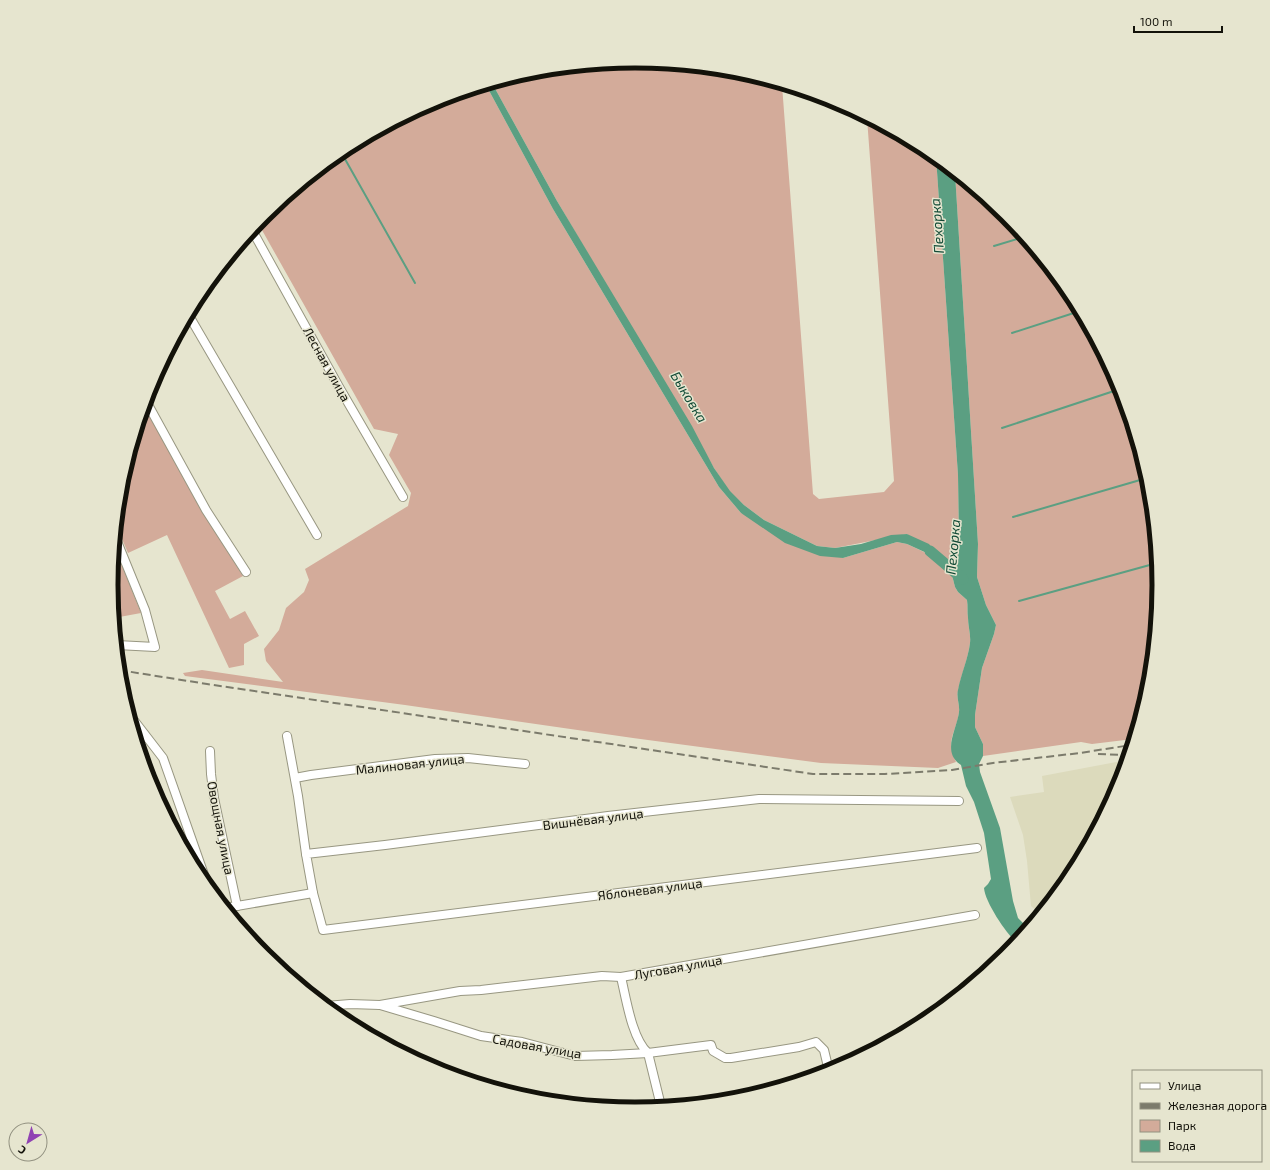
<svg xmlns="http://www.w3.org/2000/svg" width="1270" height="1170" font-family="'Exo 2',sans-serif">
  <rect width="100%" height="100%" fill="#e6e5cf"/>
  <path fill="#dcdabc" d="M1127,760L1119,786L1071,876L1040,914L1031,906L1027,861L1023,835L1010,797L1044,792L1042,776Z"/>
  <g fill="#d3ab9a">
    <path d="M635,61L737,71L782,85L813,494L819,499L884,492L894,481L867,118L926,149L936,157L958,475L959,541L958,560L952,575L955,587L958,592L967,600C968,606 967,612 968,618C968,626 971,635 970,643C968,659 961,675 958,691C956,697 960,705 959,712C956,734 945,739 956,762L938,768L821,763L633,738L405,705L185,676L183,673L202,670L283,682L266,661L264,649L279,630L286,608L304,592L309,580L305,569L408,506L411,493L389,455L398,434L374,429L258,223L265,214L344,149L435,101L486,85L553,209L719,487L741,513L843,558L897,542L907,544L941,560L907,534L835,548L817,546L764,520L744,505L729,491L714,468L557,201L492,83L533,71Z"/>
    <path d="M955,173L1006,215L1071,294L1119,385L1149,483L1159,585L1149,687L1133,739L1092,744L1081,742L983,756V744L975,727V715L982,668L994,634L996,625L986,605L977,577L978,544Z"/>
    <path d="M144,406L204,514L243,576L215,591L230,619L245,611L259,636L244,644V665L229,668L167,535L128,553L117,527L121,483Z"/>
    <path d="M115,548L141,613L114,618L111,585Z"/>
    <path d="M135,735L146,748L182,844L151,785Z"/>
  </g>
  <g fill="#5b9f82">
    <path d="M492,83L557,201L692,426L714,468L730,491L744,505L764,520L817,546L835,548L861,544L891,535L907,534L929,544L942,560L907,544L897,542L843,558L820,556L785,543L741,513L719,487L553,209L486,85Z"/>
    <path d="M936,157L955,173L978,544L977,577L986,605L996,625L994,634L982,668L975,715V727L983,744V756L979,764L980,772L1000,828L1013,901L1018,918L1028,928L1016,942C1006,933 985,902 984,888L988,884L991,879L984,833L974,802L966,786L961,765C941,752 957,729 959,712C960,705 956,697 958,690C961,674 968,659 970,643C971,635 968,626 968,618C967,612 968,606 967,600L958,592L955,587L952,575L958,560L959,541L958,475Z"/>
  </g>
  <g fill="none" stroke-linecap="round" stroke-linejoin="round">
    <g stroke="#5b9f82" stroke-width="2">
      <path d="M341,152L415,283"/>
      <path d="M994,246L1024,237"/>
      <path d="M1012,333L1080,311"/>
      <path d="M1002,428L1120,389"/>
      <path d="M1013,517L1147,478"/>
      <path d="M1019,601L1157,563"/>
    </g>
    <path stroke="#5b9f82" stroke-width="11" d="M930,551L963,579"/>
    <g stroke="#989782" stroke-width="10">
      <g id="minor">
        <path d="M252,230L339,387L403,497"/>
        <path d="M188,314L317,535"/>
        <path d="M146,401L206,510L246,572"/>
        <path d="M116,539L145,610L155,647L117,645"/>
        <path d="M129,714L163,758L208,886"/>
        <path d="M287,736L298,796L306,854"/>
        <path d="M210,751L211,774L214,798L237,906"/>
        <path d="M295,778L311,775L435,759L468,758L525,764"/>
        <path d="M959,801L759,799L608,816L385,845L306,854L313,893L323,930L977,848"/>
        <path d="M225,908L313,893"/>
        <path d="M621,977C626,998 632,1039 648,1053L661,1106"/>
        <path d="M380,1005L460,991L481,990L602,976L621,977L975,915"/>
        <path d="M326,1006L350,1004L380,1005L434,1021L481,1036L522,1042L575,1056L612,1055L648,1053L711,1045L713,1051L725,1058H731L799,1047L816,1042L824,1050L829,1071"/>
      </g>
    </g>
    <use href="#minor" stroke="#fff" stroke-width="8"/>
    <g stroke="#7c7b6c" stroke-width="2" stroke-dasharray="8 4" stroke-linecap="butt">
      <path d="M119,670L207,684L813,774H885L952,770L993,763L1080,753L1131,745"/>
      <path d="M1098,754L1128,755"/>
    </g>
  </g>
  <g text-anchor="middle" stroke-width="3" stroke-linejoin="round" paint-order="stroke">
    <g font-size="13" fill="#13120a" stroke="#e6e5cf">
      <text transform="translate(327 364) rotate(61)" y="5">Лесная улица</text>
      <text transform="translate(410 764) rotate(-6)" y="5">Малиновая улица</text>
      <text transform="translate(593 819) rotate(-7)" y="5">Вишнёвая улица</text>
      <text transform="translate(221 828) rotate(79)" y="5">Овощная улица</text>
      <text transform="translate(650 889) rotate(-7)" y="5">Яблоневая улица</text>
      <text transform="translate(678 967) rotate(-10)" y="5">Луговая улица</text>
      <text transform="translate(537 1046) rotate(10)" y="5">Садовая улица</text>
    </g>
    <g font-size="14" font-style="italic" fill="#114935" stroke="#e6e5cf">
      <text transform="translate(937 226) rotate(-94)" y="5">Пехорка</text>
      <text transform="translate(689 397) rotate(59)" y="5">Быковка</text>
      <text transform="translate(953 547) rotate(-85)" y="5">Пехорка</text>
    </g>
  </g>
  <path d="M0 0H1270V1170H0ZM118 585a517 517 0 1 1 1034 0a517 517 0 1 1-1034 0Z" fill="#e6e5cf" fill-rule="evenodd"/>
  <path fill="none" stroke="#13120a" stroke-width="5" d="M118 585a517 517 0 1 1 1034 0a517 517 0 1 1-1034 0Z"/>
  <rect x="1132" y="1070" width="130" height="92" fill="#e6e5cf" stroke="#929180"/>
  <rect x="1140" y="1083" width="20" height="6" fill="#ffffff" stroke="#929180"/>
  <text x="1168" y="1090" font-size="12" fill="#13120a">Улица</text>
  <rect x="1140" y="1103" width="20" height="6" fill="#7c7b6c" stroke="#929180"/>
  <text x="1168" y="1110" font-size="12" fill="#13120a">Железная дорога</text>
  <rect x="1140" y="1120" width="20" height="12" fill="#d3ab9a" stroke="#929180"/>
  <text x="1168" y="1130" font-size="12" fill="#13120a">Парк</text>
  <rect x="1140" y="1140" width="20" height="12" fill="#5b9f82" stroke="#929180"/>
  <text x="1168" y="1150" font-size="12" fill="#13120a">Вода</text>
  <g transform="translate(28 1142) rotate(217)"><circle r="19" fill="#e6e5cf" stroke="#929180"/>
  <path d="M0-3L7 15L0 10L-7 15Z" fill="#9042b3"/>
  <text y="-6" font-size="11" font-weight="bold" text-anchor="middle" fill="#13120a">С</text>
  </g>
  <path d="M1134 26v6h88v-6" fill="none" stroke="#13120a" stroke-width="2"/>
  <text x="1140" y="26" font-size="12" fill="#13120a" stroke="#e6e5cf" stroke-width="3" paint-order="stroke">100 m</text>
</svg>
